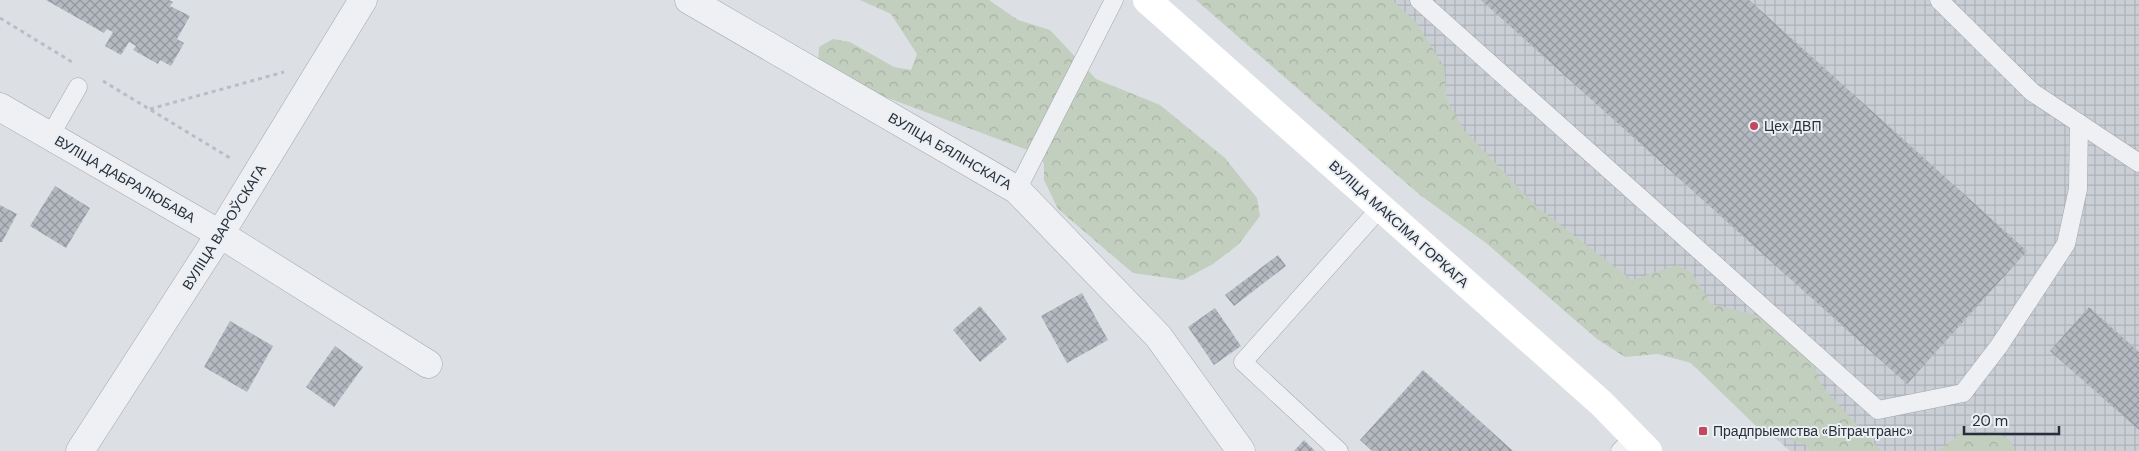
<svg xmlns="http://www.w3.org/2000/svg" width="2139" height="451" font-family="'DM Sans',sans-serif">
  <defs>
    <pattern id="industrial-grid" width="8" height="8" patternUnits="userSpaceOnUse" patternTransform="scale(1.25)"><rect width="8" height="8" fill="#cacfd6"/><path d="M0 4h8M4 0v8" fill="none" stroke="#aeb2b8"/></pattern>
    <pattern id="forest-crowns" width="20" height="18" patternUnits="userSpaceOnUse" patternTransform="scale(1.25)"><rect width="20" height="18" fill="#c2cebe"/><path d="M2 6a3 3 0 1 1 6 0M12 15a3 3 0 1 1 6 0" fill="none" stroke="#a7b1a4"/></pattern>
    <pattern id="building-cross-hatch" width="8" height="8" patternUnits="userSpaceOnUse" patternTransform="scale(1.25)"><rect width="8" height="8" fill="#b4b9c1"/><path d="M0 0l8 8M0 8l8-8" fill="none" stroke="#92979e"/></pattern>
  </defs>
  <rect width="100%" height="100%" fill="#dce0e5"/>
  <path fill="url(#industrial-grid)" d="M1281,0H2139V451H1790Z"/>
  <g fill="url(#forest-crowns)">
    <path d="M860,0H989L1018,20L1050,30L1096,79L1160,105L1225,158L1257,198L1260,216L1239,244L1213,264L1183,280L1133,273L1058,209L1044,180V163L1033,152L845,82L818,64L819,47L833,39L850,42L894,67L911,70L917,54L891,14Z"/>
    <path d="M1196,0H1392L1417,23L1444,67L1447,100L1464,130L1536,206L1632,280L1677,265L1692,273L1711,304L1776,320L1805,336L1821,385L1881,451H1810L1806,445L1760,430L1691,363L1658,354L1625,357L1597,339L1486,243L1420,195Z"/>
    <path d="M1995,432L2010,440L2015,451H1938L1961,433Z"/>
  </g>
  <g fill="url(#building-cross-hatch)">
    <path d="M46,0H169L173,2L170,6L190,16L177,39L184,43L171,66L160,60L158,64L133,50L136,46L129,42L121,55L105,46L113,32L107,29L104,33Z"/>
    <path d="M1481,0H1749L2027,251L1907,384Z"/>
    <path d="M55,186L90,208L66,248L30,226Z"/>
    <path d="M0,205L17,214L2,242H0Z"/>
    <path d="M1278,255L1286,266L1234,306L1225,295Z"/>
    <path d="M1082,293L1108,340L1067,363L1041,316Z"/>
    <path d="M980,306L1007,339L980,362L953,330Z"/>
    <path d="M2089,307L2139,352V430L2050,351Z"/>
    <path d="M1215,308L1241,346L1214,365L1188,327Z"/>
    <path d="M230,321L273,346L247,392L204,367Z"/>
    <path d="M335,346L363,367L334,407L306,387Z"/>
    <path d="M1423,370L1460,403L1513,451H1372L1360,440Z"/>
    <path d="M1304,440L1315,451H1294Z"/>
  </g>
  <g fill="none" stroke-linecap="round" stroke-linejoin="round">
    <g stroke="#a2a7ae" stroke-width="19">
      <g id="service">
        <path d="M1419,0L1878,410L1963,393L1999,346L2066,244L2078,189L2079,123"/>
        <path d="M1939,0L2032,92L2139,163"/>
        <path d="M50,136L78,87"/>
        <path d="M1017,190L1114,0"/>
        <path d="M1339,451L1243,362L1381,207"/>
        <path d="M1620,451L1634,437"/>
      </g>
    </g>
    <g stroke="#a2a7ae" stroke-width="29">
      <g id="minor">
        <path d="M689,0L1017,190L1158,336L1241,451"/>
        <path d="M0,107L220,234L428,364"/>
        <path d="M80,451L220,234L363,0"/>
      </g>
    </g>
    <g stroke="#babec4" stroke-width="3" stroke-dasharray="4 4" stroke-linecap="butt">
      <path d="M0,18L72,62"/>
      <path d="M103,81L230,158"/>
      <path d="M150,109L284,72"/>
    </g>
    <use href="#service" stroke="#eef0f4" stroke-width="18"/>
    <use href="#minor" stroke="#eef0f4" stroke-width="28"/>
    <path stroke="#fff" stroke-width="28" d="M1147,0L1601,403L1648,451"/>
  </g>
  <g fill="#c3485e" stroke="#ebeff3" stroke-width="2">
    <circle cx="1754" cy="126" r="5"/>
    <rect x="1698" y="426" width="10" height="10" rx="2.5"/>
  </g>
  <g text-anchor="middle" stroke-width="4" stroke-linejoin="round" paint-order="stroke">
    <g font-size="14" fill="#272f3a" stroke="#ebeff3" text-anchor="start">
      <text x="1764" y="131">Цех ДВП</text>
      <text x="1713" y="436">Прадпрыемства «Вітрачтранс»</text>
    </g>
    <g font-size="14" fill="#272f3a" stroke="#ebeff3">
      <text transform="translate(950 151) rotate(30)" y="5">ВУЛІЦА БЯЛІНСКАГА</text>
      <text transform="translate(125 179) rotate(30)" y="5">ВУЛІЦА ДАБРАЛЮБАВА</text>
      <text transform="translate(1399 224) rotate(42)" y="5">ВУЛІЦА МАКСІМА ГОРКАГА</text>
      <text transform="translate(224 227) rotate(-58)" y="5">ВУЛІЦА ВАРОЎСКАГА</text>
    </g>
  </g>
  <path d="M1964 426v8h95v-8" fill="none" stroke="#272f3a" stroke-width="2.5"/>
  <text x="1972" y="426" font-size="15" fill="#272f3a" stroke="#ebeff3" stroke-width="4" paint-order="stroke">20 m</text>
</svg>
